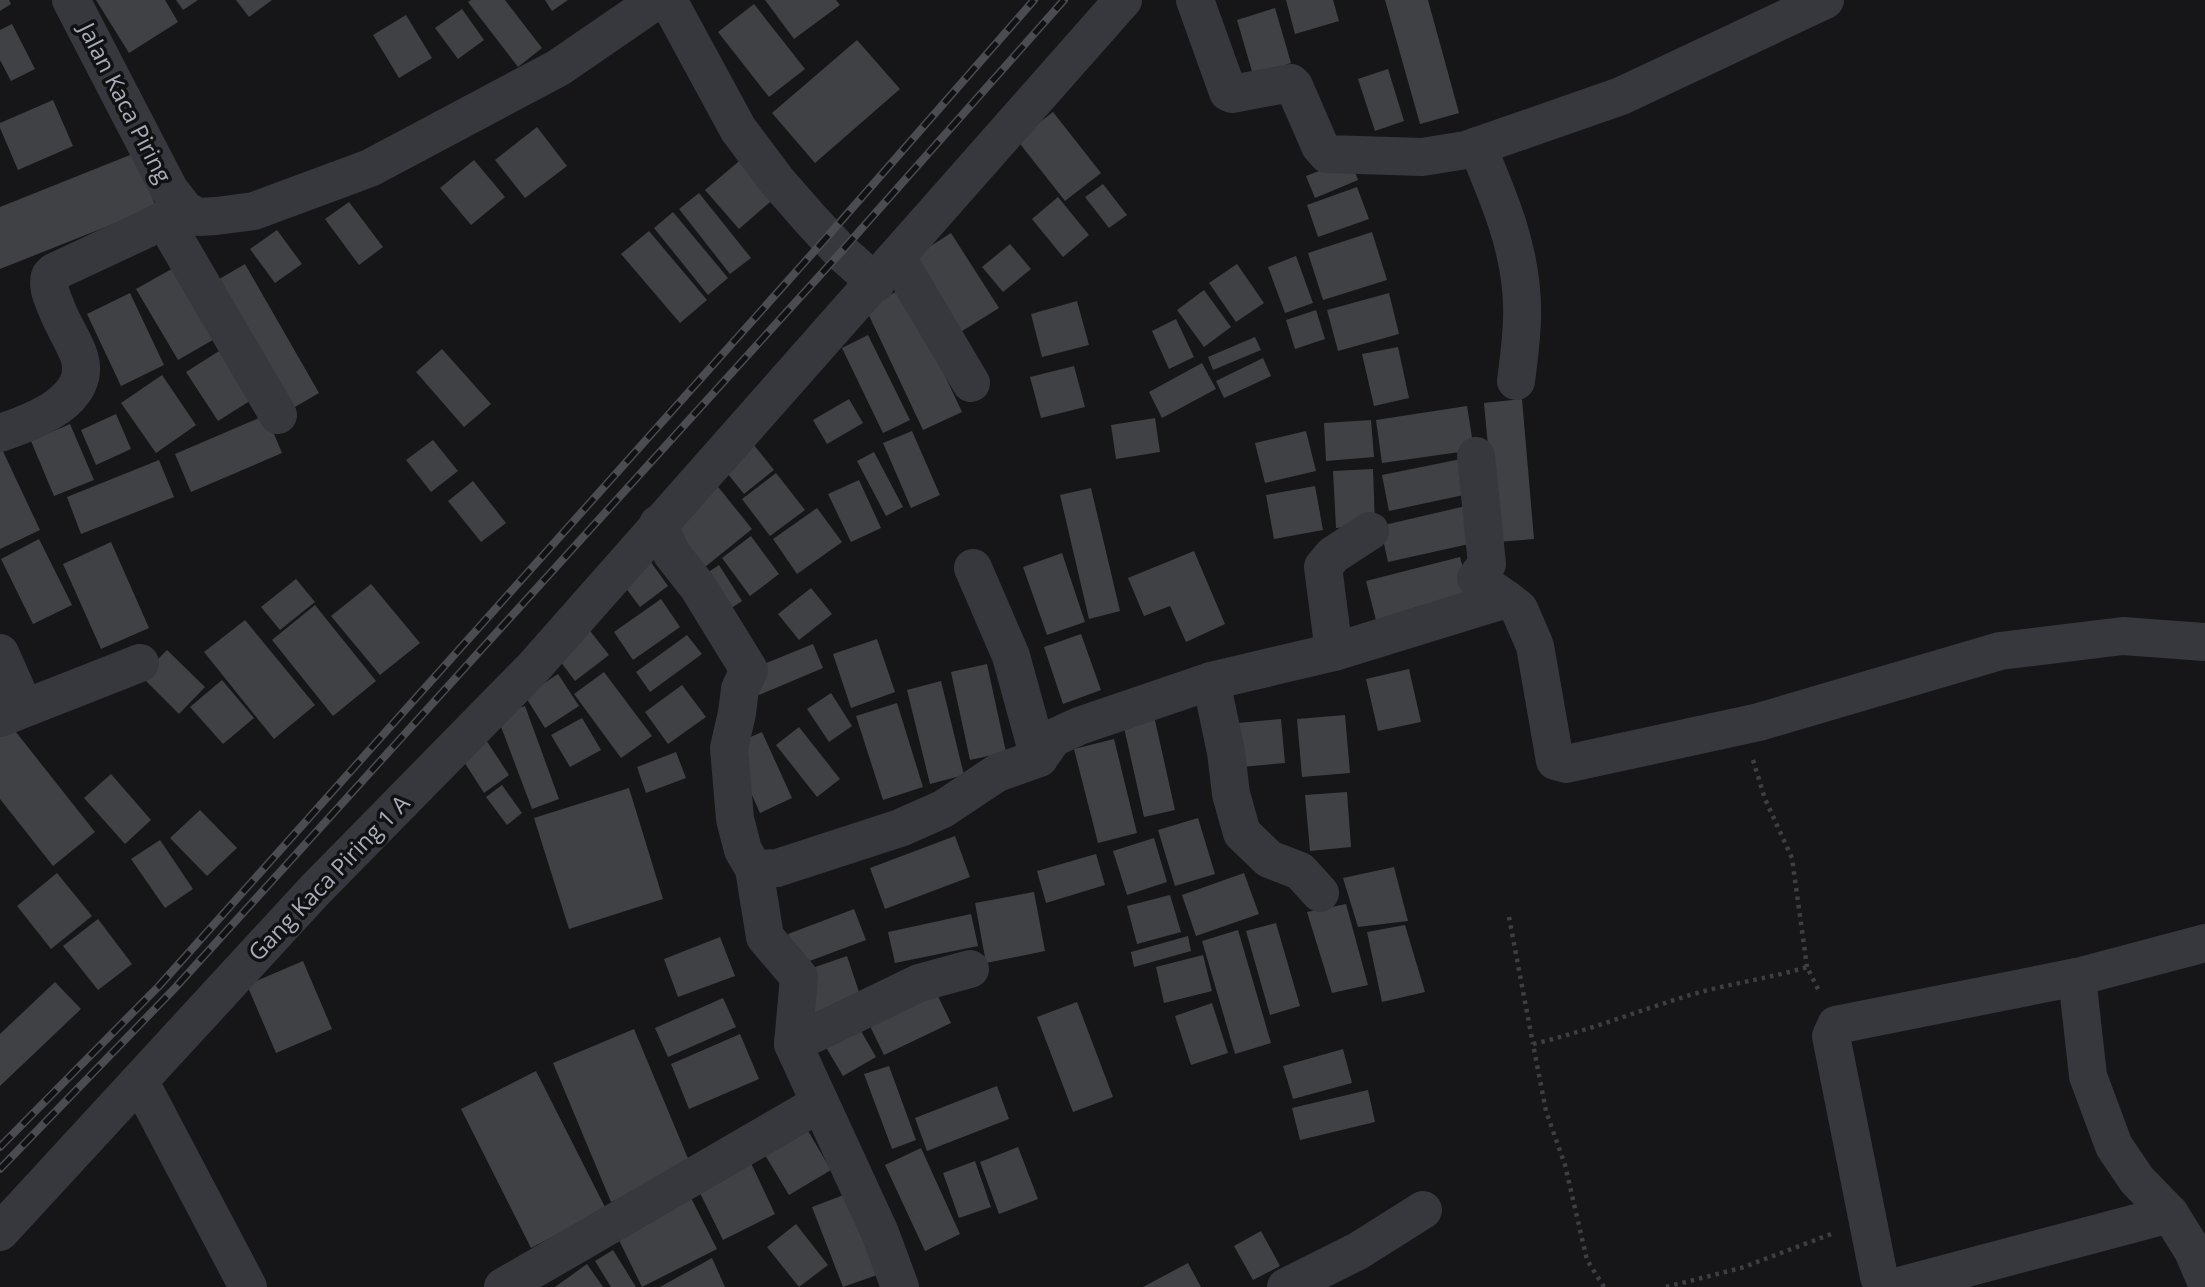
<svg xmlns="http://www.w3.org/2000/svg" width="2205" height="1287" font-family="'Open Sans',sans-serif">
  <rect width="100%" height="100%" fill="#161618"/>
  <g fill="#404145">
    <path d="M0,0H9L11,4L0,11Z"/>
    <path d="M96,0H165L178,22L129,53Z"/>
    <path d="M176,0H198L183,10Z"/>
    <path d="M236,0H272L249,17Z"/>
    <path d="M471,0H505L542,48L518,67L468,2Z"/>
    <path d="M545,0H568L552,11Z"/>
    <path d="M765,0H836L840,5L794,39Z"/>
    <path d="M1286,0H1333L1339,21L1295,34Z"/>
    <path d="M1385,0H1428L1459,113L1420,124Z"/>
    <path d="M754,4L805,69L769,97L718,32Z"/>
    <path d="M1275,8L1291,63L1253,75L1237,20Z"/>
    <path d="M462,9L484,40L458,59L435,28Z"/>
    <path d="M406,15L432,58L399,78L373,35Z"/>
    <path d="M12,24L35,69L11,81L0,60V30Z"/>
    <path d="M857,40L900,89L815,163L772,113Z"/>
    <path d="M1388,69L1404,121L1375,131L1358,79Z"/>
    <path d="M53,100L73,146L18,170L0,128V123Z"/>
    <path d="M1053,112L1101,173L1065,201L1017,140Z"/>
    <path d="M537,127L567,166L525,198L495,160Z"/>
    <path d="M135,153L156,207L0,269V207Z"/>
    <path d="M744,157L777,196L739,229L705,190Z"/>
    <path d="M1350,159L1358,180L1315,198L1306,176Z"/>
    <path d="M474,160L505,197L471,225L440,188Z"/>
    <path d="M1103,184L1127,215L1109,228L1085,197Z"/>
    <path d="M1357,187L1369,219L1318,237L1307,205Z"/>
    <path d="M699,193L751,258L730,274L679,209Z"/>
    <path d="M1058,197L1089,235L1063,257L1032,219Z"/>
    <path d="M349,202L383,247L359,265L325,219Z"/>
    <path d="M673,212L728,278L708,295L654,228Z"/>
    <path d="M277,230L302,264L275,283L250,249Z"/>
    <path d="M649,231L707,300L680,323L621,254Z"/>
    <path d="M1372,232L1387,280L1323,300L1308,253Z"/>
    <path d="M951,233L999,308L959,333L912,258Z"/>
    <path d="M1010,244L1031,269L1003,292L982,267Z"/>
    <path d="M1296,256L1313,303L1285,313L1268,267Z"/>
    <path d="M184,262L225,333L178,360L136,289Z"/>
    <path d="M245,264L319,393L283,414L209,285Z"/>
    <path d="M1237,264L1264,303L1236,322L1209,283Z"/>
    <path d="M904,288L962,412L923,430L865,307Z"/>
    <path d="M1204,290L1231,327L1204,347L1177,310Z"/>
    <path d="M130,293L164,365L121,386L87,314Z"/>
    <path d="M1389,293L1399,334L1338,351L1327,310Z"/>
    <path d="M1077,301L1089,345L1042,357L1031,314Z"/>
    <path d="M1316,310L1325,339L1295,349L1286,320Z"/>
    <path d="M1176,319L1194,357L1169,369L1152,331Z"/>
    <path d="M868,335L910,420L883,433L842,348Z"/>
    <path d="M1255,337L1261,350L1213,370L1208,357Z"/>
    <path d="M227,346L259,395L218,421L186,372Z"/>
    <path d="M1398,347L1409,398L1374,406L1362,354Z"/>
    <path d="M442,349L491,404L464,427L416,372Z"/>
    <path d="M1263,358L1271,376L1224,398L1216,381Z"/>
    <path d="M1202,363L1216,389L1162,418L1149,392Z"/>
    <path d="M1074,366L1085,407L1041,418L1030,377Z"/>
    <path d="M162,375L196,425L156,453L121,403Z"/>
    <path d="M849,399L863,423L827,444L813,420Z"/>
    <path d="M1522,399L1534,539L1497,542L1484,403Z"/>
    <path d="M1467,406L1474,450L1382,463L1376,420Z"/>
    <path d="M116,414L131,449L96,465L81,430Z"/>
    <path d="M266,415L282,453L191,492L175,454Z"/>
    <path d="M1155,418L1160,452L1116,459L1111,425Z"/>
    <path d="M1371,420L1374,457L1326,461L1324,423Z"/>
    <path d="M70,424L94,480L54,496L31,441Z"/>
    <path d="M912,431L940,495L911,508L883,443Z"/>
    <path d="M1306,431L1316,471L1265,483L1255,443Z"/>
    <path d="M749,439L774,470L744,494L719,463Z"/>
    <path d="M433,440L458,471L431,492L406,460Z"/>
    <path d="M0,445L40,530L0,549Z"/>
    <path d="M874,452L903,507L886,516L857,461Z"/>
    <path d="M1466,458L1473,493L1389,511L1382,475Z"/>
    <path d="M159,460L174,497L81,534L67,497Z"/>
    <path d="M1373,469L1375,525L1336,528L1333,471Z"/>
    <path d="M776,473L805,510L770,536L742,499Z"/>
    <path d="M859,480L881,528L851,542L828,494Z"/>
    <path d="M473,481L506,523L481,542L448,501Z"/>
    <path d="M715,483L752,529L705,567L668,522Z"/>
    <path d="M1315,486L1323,530L1274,539L1266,495Z"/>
    <path d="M1091,488L1120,611L1089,619L1060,495Z"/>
    <path d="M1470,505L1478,542L1388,562L1380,526Z"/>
    <path d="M817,508L842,542L797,574L773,539Z"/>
    <path d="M751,536L779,574L750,596L722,558Z"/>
    <path d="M39,539L72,605L33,624L1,559Z"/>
    <path d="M111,542L149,628L101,649L63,564Z"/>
    <path d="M1194,551L1225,624L1186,642L1170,606L1144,616L1128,578Z"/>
    <path d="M1062,553L1085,622L1047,635L1023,567Z"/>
    <path d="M1460,557L1471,600L1377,624L1366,581Z"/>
    <path d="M648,558L668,586L640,607L619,579Z"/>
    <path d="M719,565L742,601L721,615L698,579Z"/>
    <path d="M296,579L315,602L280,630L261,607Z"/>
    <path d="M371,584L420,643L380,675L331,616Z"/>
    <path d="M811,588L832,614L799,640L778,614Z"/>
    <path d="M661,599L680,627L633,660L614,632Z"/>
    <path d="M315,605L376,681L333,716L272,640Z"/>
    <path d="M245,620L315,705L274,739L204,652Z"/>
    <path d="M587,627L609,655L575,681L554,653Z"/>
    <path d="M1081,634L1101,690L1063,704L1044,647Z"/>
    <path d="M687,635L702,654L650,692L636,672Z"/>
    <path d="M877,639L895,692L851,708L833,654Z"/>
    <path d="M813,644L823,668L759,695L749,670Z"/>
    <path d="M167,650L205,687L179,714L141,676Z"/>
    <path d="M987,664L1006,752L970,760L951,672Z"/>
    <path d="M1409,669L1421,722L1378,731L1366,679Z"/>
    <path d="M604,672L652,736L621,758L574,694Z"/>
    <path d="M558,674L579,706L545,728L525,696Z"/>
    <path d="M222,680L254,718L223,744L190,707Z"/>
    <path d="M941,681L964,775L930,784L907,690Z"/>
    <path d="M682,685L706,717L668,744L645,712Z"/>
    <path d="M831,693L852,726L829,742L807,709Z"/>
    <path d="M897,703L923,787L883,800L856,716Z"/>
    <path d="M525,706L559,799L532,809L497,716Z"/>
    <path d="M1345,715L1350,773L1302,777L1297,719Z"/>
    <path d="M1154,716L1175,810L1144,817L1123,723Z"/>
    <path d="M582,718L601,750L570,767L551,735Z"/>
    <path d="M1281,719L1285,763L1230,768L1227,724Z"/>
    <path d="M12,727L95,832L53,866L0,799V736Z"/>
    <path d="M799,727L840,779L817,797L776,745Z"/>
    <path d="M762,732L792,798L760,813L730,746Z"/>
    <path d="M1114,739L1137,833L1098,843L1074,749Z"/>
    <path d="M486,740L509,775L484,793L461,757Z"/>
    <path d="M676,752L686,778L646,793L637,767Z"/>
    <path d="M111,774L151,820L125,844L84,798Z"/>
    <path d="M502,785L522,813L507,825L486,797Z"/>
    <path d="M629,788L663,899L569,929L534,818Z"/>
    <path d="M1347,792L1351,847L1310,851L1305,795Z"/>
    <path d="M200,810L237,848L207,876L170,838Z"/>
    <path d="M1198,818L1215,874L1175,886L1158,830Z"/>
    <path d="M955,836L970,877L885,909L870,868Z"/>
    <path d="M1154,838L1167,882L1127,895L1113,851Z"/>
    <path d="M160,840L193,889L165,908L131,859Z"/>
    <path d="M1096,854L1105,885L1046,903L1037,871Z"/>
    <path d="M1394,867L1408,921L1358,927L1343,878Z"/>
    <path d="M57,873L92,916L51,949L17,906Z"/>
    <path d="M1244,873L1259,914L1196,936L1182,895Z"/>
    <path d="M1034,892L1045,951L986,963L975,903Z"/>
    <path d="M1170,895L1181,932L1137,944L1127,906Z"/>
    <path d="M1346,904L1368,985L1332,993L1307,912Z"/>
    <path d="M854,909L866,940L799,965L788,934Z"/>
    <path d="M971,914L978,946L895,963L888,932Z"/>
    <path d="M98,919L132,964L98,990L63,946Z"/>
    <path d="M1276,923L1300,1006L1270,1015L1246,931Z"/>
    <path d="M1405,925L1425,992L1382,1002L1367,932Z"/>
    <path d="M1238,930L1271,1043L1235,1054L1202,941Z"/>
    <path d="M1188,936L1191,951L1134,967L1131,952Z"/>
    <path d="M720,937L735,976L678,997L664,959Z"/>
    <path d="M1203,955L1212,991L1164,1003L1156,967Z"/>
    <path d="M847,956L861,998L811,1014L798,973Z"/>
    <path d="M303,961L332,1029L276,1053L247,985Z"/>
    <path d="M55,982L81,1009L0,1086V1034Z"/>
    <path d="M934,988L951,1023L884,1055L867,1020Z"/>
    <path d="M723,998L736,1027L668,1057L655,1028Z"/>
    <path d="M1077,1002L1113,1097L1073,1112L1037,1017Z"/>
    <path d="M1212,1003L1228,1053L1191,1065L1175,1016Z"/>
    <path d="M857,1024L876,1057L843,1076L824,1044Z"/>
    <path d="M634,1029L692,1168L611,1202L553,1063Z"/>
    <path d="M740,1034L759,1079L689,1109L671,1064Z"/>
    <path d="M1343,1049L1352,1083L1293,1099L1283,1066Z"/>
    <path d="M889,1066L916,1140L892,1149L864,1074Z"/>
    <path d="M536,1071L606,1209L531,1248L461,1109Z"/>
    <path d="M997,1086L1009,1119L927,1151L915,1118Z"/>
    <path d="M1368,1090L1375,1122L1300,1140L1292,1108Z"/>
    <path d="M801,1119L831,1170L789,1195L759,1145Z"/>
    <path d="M1018,1147L1038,1199L999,1214L980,1162Z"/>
    <path d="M921,1148L960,1234L925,1251L885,1165Z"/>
    <path d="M975,1161L991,1207L959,1218L943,1173Z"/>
    <path d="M751,1163L775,1214L723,1240L698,1189Z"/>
    <path d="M688,1192L717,1249L642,1287L614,1230Z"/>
    <path d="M849,1193L880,1274L843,1287L812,1207Z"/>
    <path d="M796,1224L828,1265L799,1287L767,1247Z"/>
    <path d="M1261,1231L1280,1266L1253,1280L1234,1246Z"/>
    <path d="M613,1250L636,1287H611L595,1261Z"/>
    <path d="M712,1258L725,1287H660Z"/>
    <path d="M1188,1263L1201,1287H1143Z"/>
    <path d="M587,1264L603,1287H555Z"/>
  </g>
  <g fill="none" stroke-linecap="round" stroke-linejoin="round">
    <g stroke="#3d3f44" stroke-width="4.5" stroke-dasharray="3.5 5" stroke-linecap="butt">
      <path d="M1753,760L1765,799L1792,858L1807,967"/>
      <path d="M1509,917L1533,1044"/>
      <path d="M1604,1287L1587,1260L1565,1165L1546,1111L1533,1044C1589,1031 1642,1009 1697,993C1733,983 1771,978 1807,967L1820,993"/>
      <path d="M1666,1287L1741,1268L1834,1233"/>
    </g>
    <g stroke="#37383d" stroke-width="38">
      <path d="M71,0L169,189L185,210L198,217L216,216L254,211L370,168L558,68L657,0"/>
      <path d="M668,0L738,129L777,181L812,221L841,252L876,283"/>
      <path d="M1195,0L1228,92L1232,94L1291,83L1294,86L1320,146L1327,154L1422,157L1466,150L1621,96L1825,0"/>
      <path d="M1477,146C1499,198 1521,249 1522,306C1523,331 1519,357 1516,381"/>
      <path d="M164,220L278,415"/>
      <path d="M897,258L971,383"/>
      <path d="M0,433C33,422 93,400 79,356C73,339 62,324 56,307C52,297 47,287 50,276L54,272L144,230L164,220L180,206"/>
      <path d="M1476,456L1487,564L1476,578L1506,599"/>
      <path d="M658,524L672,554L698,587L749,670L740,689L737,713L729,748L735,819L743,850L754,869L765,937L799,977L793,1044L880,1233L900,1287"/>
      <path d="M973,568L1011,656L1039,758"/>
      <path d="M1334,652L1323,567L1333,555L1370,531"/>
      <path d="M0,653L24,707"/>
      <path d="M1211,681L1226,752L1231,794L1242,833L1269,859L1300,871L1320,893"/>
      <path d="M0,718L140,663"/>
      <path d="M754,869L777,868L900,828L943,809L997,773L1039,758L1053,738L1079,726L1211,681L1334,652L1506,599L1519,609L1535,646L1555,761L1566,764L1759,722L2000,651L2123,636L2205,642"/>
      <path d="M2077,977L2088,1076L2114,1146L2137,1180L2170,1214L2193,1251L2205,1279"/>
      <path d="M793,1044L919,983L970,969"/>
      <path d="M140,1082L248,1287"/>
      <path d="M0,1232L315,890L533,668L1123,0"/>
      <path d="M503,1287L820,1103"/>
      <path d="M1286,1287L1358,1251L1423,1210"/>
      <path d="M1895,1287H1889L1879,1277L1831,1036L1836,1025L2077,977L2205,943"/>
      <path d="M1895,1287L2170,1214"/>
    </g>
    <g stroke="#4a4c52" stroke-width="8">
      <g id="rail">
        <path d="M0,1147L159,986L827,237L1034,0"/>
        <path d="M0,1169L175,988L841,252L1064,0"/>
      </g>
    </g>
    <use href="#rail" stroke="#111113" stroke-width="5" stroke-dasharray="16" stroke-linecap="butt"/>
  </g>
  <g text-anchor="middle" stroke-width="7" stroke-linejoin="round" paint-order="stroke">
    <g font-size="23" fill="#a8adb8" stroke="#111113">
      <text transform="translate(125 103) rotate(63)" y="8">Jalan Kaca Piring</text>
      <text transform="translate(329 878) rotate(-46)" y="8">Gang Kaca Piring 1 A</text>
    </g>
  </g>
</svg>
